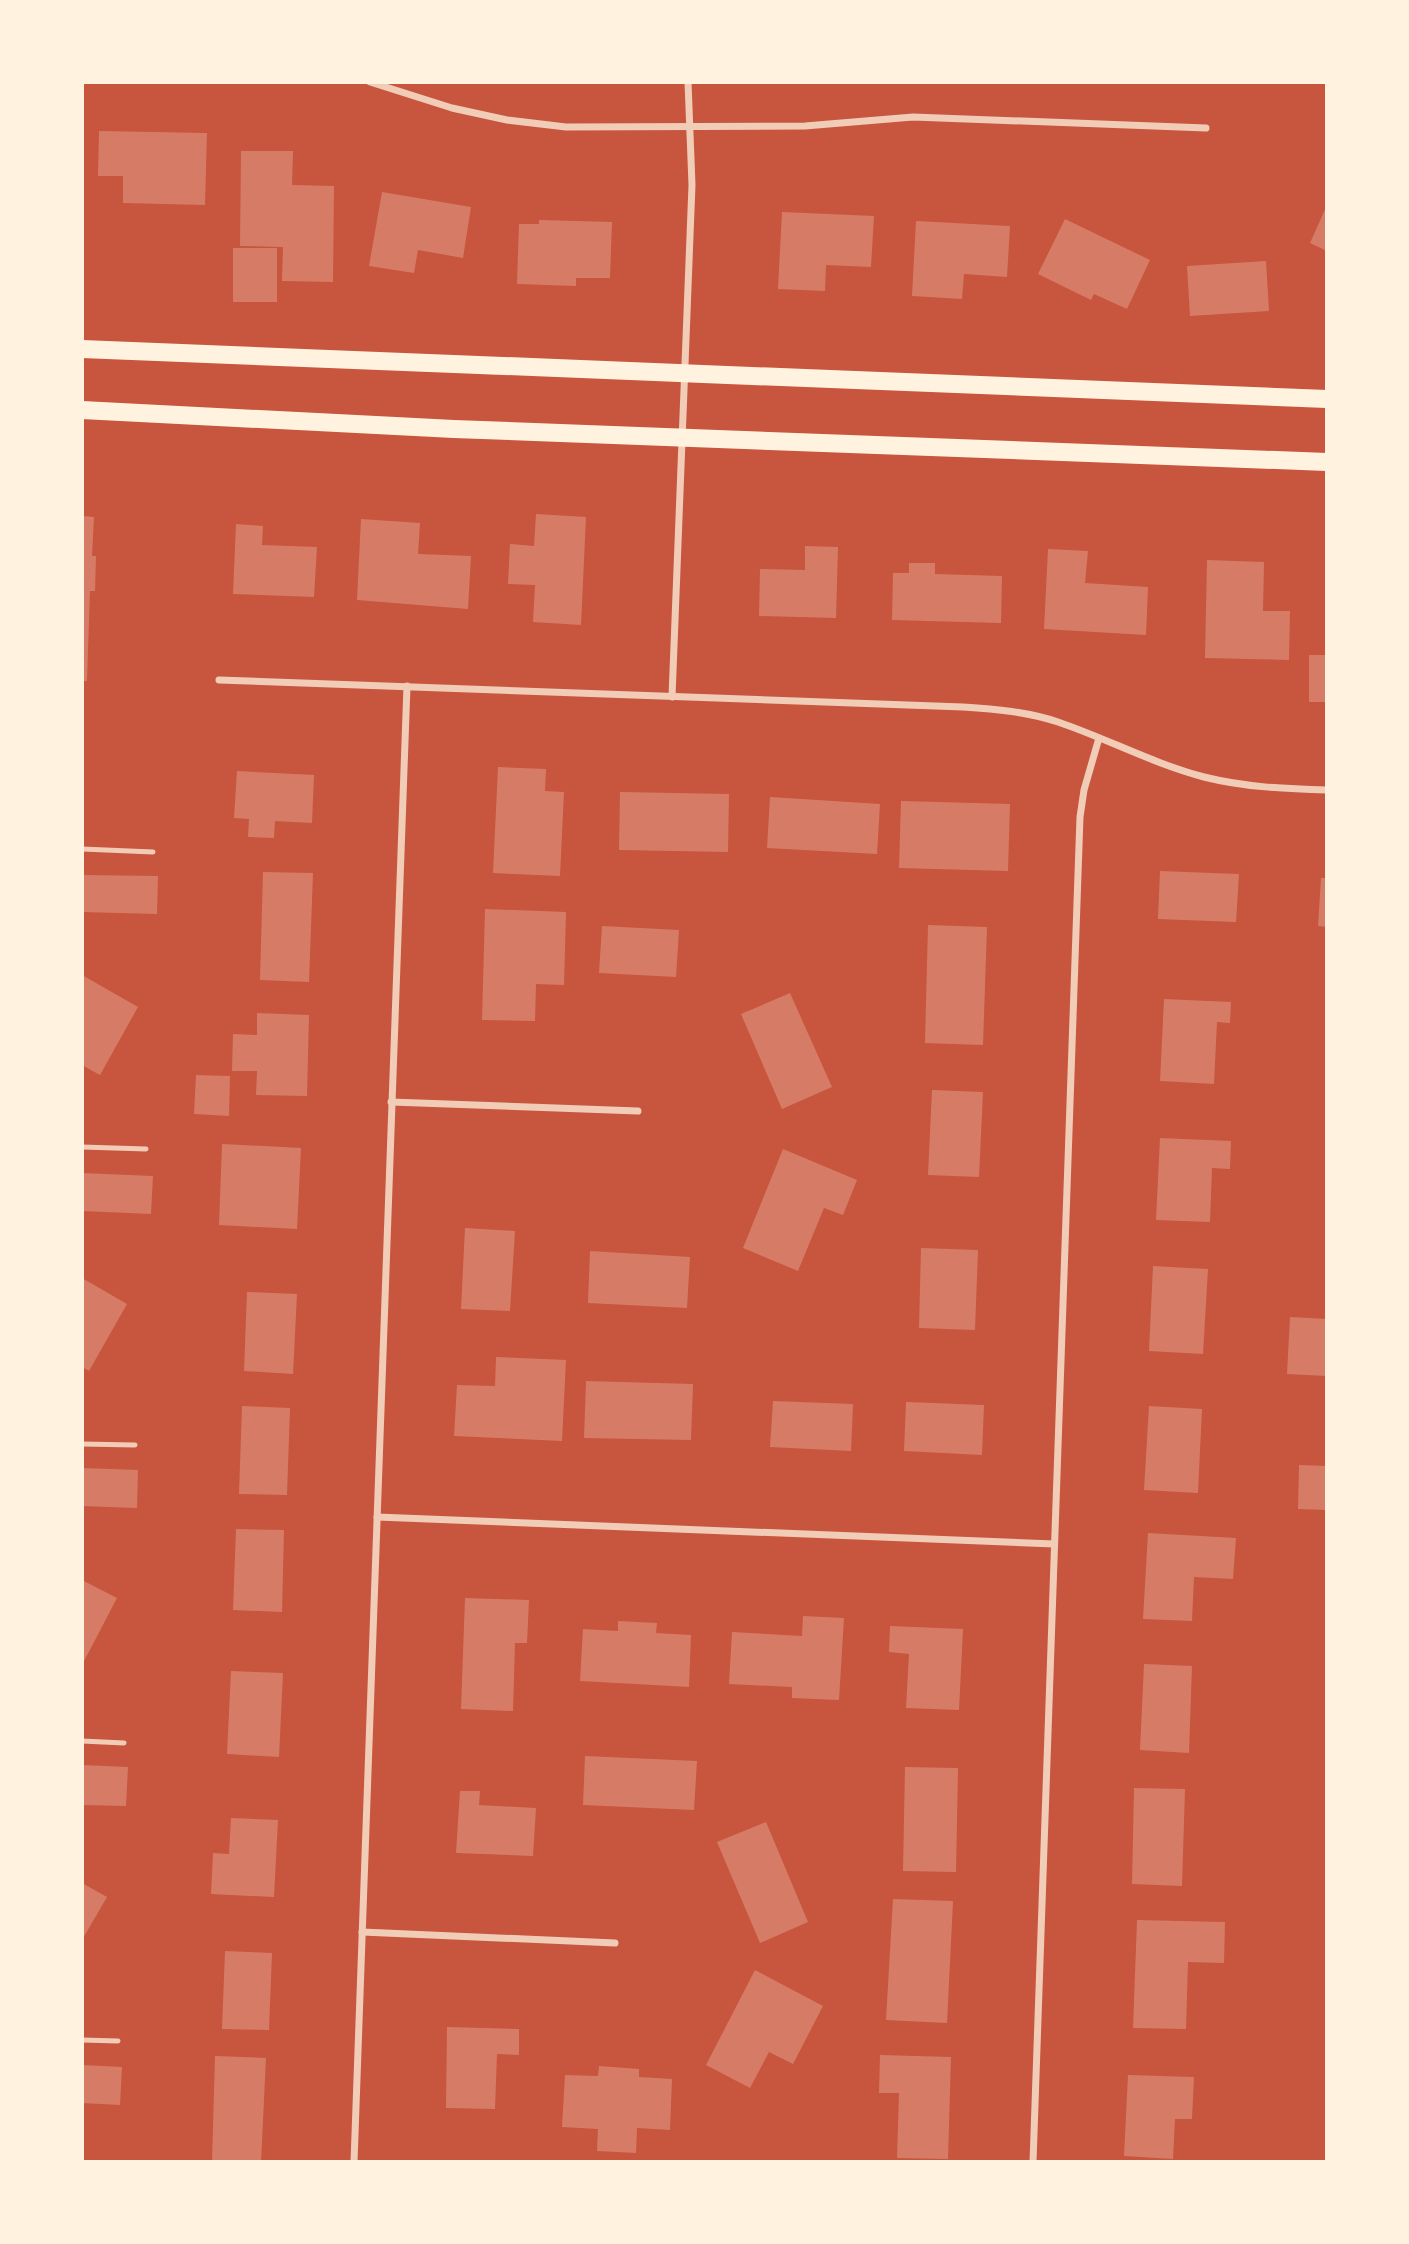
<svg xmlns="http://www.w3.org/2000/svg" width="1409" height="2244" font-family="Manrope,sans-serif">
  <rect width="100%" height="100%" fill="#c8553d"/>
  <g fill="#d67c66">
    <path d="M99,131L207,133L205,205L123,203V176H98Z"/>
    <path d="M241,151H293L292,185L334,186L333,282L282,281L283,247L240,246Z"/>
    <path d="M382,192L471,207L463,258L418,250L414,273L369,266Z"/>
    <path d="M1327,205V251L1310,243Z"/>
    <path d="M782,212L874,216L871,267L826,265L825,291L778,289Z"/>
    <path d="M1065,219L1150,260L1127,309L1094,294L1091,300L1038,274Z"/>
    <path d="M539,220L612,222L610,278H576V286L517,284L519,224H539Z"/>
    <path d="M916,221L1010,226L1007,277L964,274L962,299L912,296Z"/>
    <rect x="233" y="248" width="44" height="54"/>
    <path d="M1266,261L1269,311L1190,316L1187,266Z"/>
    <path d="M536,514L586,517L581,625L533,622L535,585L508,584L510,544L534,546Z"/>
    <path d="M82,516L94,517L92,556H96L95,591H90L87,681H82Z"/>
    <path d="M361,519L420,523L418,554L471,556L468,609L357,600Z"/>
    <path d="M236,524L263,526L262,545L317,547L314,597L233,594Z"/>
    <path d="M805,546L838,547L836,618L759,616L760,569L805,570Z"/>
    <path d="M1048,549L1088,551L1085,583L1148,587L1146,635L1044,629Z"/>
    <path d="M1207,560L1264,562L1263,611H1290L1289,660L1205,658Z"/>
    <path d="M909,563H935V574L1002,576L1001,623L892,620L893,573H909Z"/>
    <rect x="1309" y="655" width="18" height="47"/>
    <path d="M498,767L546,769L545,791L564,792L560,876L493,873Z"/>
    <path d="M237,771L314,775L312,823L275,821L274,838L248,837L249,819L234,818Z"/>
    <path d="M620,792L729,794L728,852L619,850Z"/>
    <path d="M770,797L880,804L877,854L767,848Z"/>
    <path d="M901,801L1010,804L1008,871L899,868Z"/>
    <path d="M1160,871L1239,874L1236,922L1158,919Z"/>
    <path d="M263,872L313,873L309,982L260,980Z"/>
    <path d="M82,875L158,876L157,914L82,912Z"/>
    <path d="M1321,878H1327V927L1318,926Z"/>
    <path d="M485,909L566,912L564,985L536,984L535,1021L482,1020Z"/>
    <path d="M928,925L987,927L983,1045L925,1043Z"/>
    <path d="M602,926L679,930L676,977L599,973Z"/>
    <path d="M82,975L138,1007L100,1075L82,1065Z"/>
    <path d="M790,993L832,1087L782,1109L741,1014Z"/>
    <path d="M1164,999L1231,1002L1230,1023L1217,1022L1214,1084L1160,1081Z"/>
    <path d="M257,1013L309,1015L307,1096L256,1095L257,1071H232L233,1034L257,1035Z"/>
    <path d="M196,1075L230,1076L229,1116L194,1114Z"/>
    <path d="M932,1090L983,1092L979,1177L928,1175Z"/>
    <path d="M1160,1138L1231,1141L1230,1169L1212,1168L1210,1222L1156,1220Z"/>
    <path d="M222,1144L301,1148L297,1229L219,1225Z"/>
    <path d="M783,1149L857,1180L843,1215L824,1208L798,1271L743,1248Z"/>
    <path d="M82,1173L153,1176L151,1214L82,1211Z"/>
    <path d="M465,1228L515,1231L510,1311L461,1309Z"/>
    <path d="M921,1248L978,1250L975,1330L919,1328Z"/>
    <path d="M590,1251L690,1257L687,1308L588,1303Z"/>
    <path d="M1153,1266L1208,1269L1203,1354L1149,1351Z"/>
    <path d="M82,1278L127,1304L89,1371L82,1367Z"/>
    <path d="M247,1292L297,1294L293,1374L244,1371Z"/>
    <path d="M1290,1317L1327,1319V1376L1287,1374Z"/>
    <path d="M496,1357L566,1360L562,1441L454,1436L457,1385L495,1386Z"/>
    <path d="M586,1381L693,1384L691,1440L584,1438Z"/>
    <path d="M773,1401L853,1404L851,1451L770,1447Z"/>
    <path d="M906,1402L984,1405L982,1455L904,1451Z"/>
    <path d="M242,1406L290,1408L287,1495L239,1494Z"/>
    <path d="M1149,1406L1202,1409L1198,1493L1144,1490Z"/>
    <path d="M1299,1465L1327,1466V1510L1298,1509Z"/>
    <path d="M82,1468L138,1470L137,1508L82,1506Z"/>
    <path d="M236,1529L284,1530L282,1612L233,1610Z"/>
    <path d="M1148,1533L1236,1538L1233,1579L1194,1577L1192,1621L1143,1619Z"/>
    <path d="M82,1580L117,1598L82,1665Z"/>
    <path d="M465,1598L529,1600L527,1643H515L513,1711L461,1709Z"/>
    <path d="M803,1616L844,1618L839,1700L792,1698V1687L729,1684L732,1632L802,1636Z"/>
    <path d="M618,1621L657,1623L656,1633L691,1635L689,1687L580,1681L583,1629L618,1631Z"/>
    <path d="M890,1626L963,1629L959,1710L906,1708L909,1654L889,1652Z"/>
    <path d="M1144,1664L1192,1666L1189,1753L1140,1750Z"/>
    <path d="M231,1671L283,1673L279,1757L227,1754Z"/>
    <path d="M585,1756L697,1761L694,1810L583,1805Z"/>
    <path d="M82,1765L128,1767L126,1806L82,1805Z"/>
    <path d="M905,1767L958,1768L956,1872L903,1871Z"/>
    <path d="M1134,1788L1185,1789L1182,1886L1132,1884Z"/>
    <path d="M460,1791H480L479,1805L536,1808L533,1856L456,1853Z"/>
    <path d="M231,1818L278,1820L274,1897L211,1894L213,1853L229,1854Z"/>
    <path d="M766,1822L808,1922L760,1943L717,1842Z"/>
    <path d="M82,1883L107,1897L82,1940Z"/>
    <path d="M893,1899L953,1901L947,2023L886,2020Z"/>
    <path d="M1137,1920L1225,1922L1224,1963L1188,1962L1186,2029L1133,2028Z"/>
    <path d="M225,1951L272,1953L269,2030L222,2029Z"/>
    <path d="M755,1970L823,2006L793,2064L769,2052L750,2088L706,2065Z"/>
    <path d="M447,2027L519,2029V2055L497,2054L495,2109L446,2108Z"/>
    <path d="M880,2055L951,2057L948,2159L897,2158L899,2093H879Z"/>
    <path d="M215,2056L266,2058L261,2162H212Z"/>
    <path d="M82,2065L122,2067L120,2105L82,2103Z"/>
    <path d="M599,2066L639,2069V2077L672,2079L670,2130L637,2128L636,2153L597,2151L598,2129L562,2127L565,2075L598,2076Z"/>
    <path d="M1128,2075L1194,2077L1192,2119H1175L1173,2159L1124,2156Z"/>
  </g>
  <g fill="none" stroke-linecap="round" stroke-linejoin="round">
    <g stroke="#f1ccb7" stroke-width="5">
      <path d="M82,849L153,852"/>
      <path d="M82,1147L146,1149"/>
      <path d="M82,1444L135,1445"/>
      <path d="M82,1741L124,1743"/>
      <path d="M82,2040L118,2041"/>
    </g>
    <g stroke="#f1ccb7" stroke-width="7">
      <path d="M370,82L452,108L507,120L566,127L805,126L913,117L1206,128"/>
      <path d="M219,680L963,707C996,709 1028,712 1058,722C1108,739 1154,764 1204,777C1244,787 1285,789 1327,790"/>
      <path d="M672,697L692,185L688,82"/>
      <path d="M391,1102L638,1111"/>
      <path d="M377,1517L1054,1544"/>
      <path d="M362,1932L615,1943"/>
      <path d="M354,2162L407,686"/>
      <path d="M1033,2162L1080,817L1084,790L1099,738"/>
    </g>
    <g stroke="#fff3e0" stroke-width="18">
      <path d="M82,349L1327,399"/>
      <path d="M82,410L454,429L1327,462"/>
    </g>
  </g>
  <rect width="1409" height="2244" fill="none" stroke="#fff3e0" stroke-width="168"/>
</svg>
